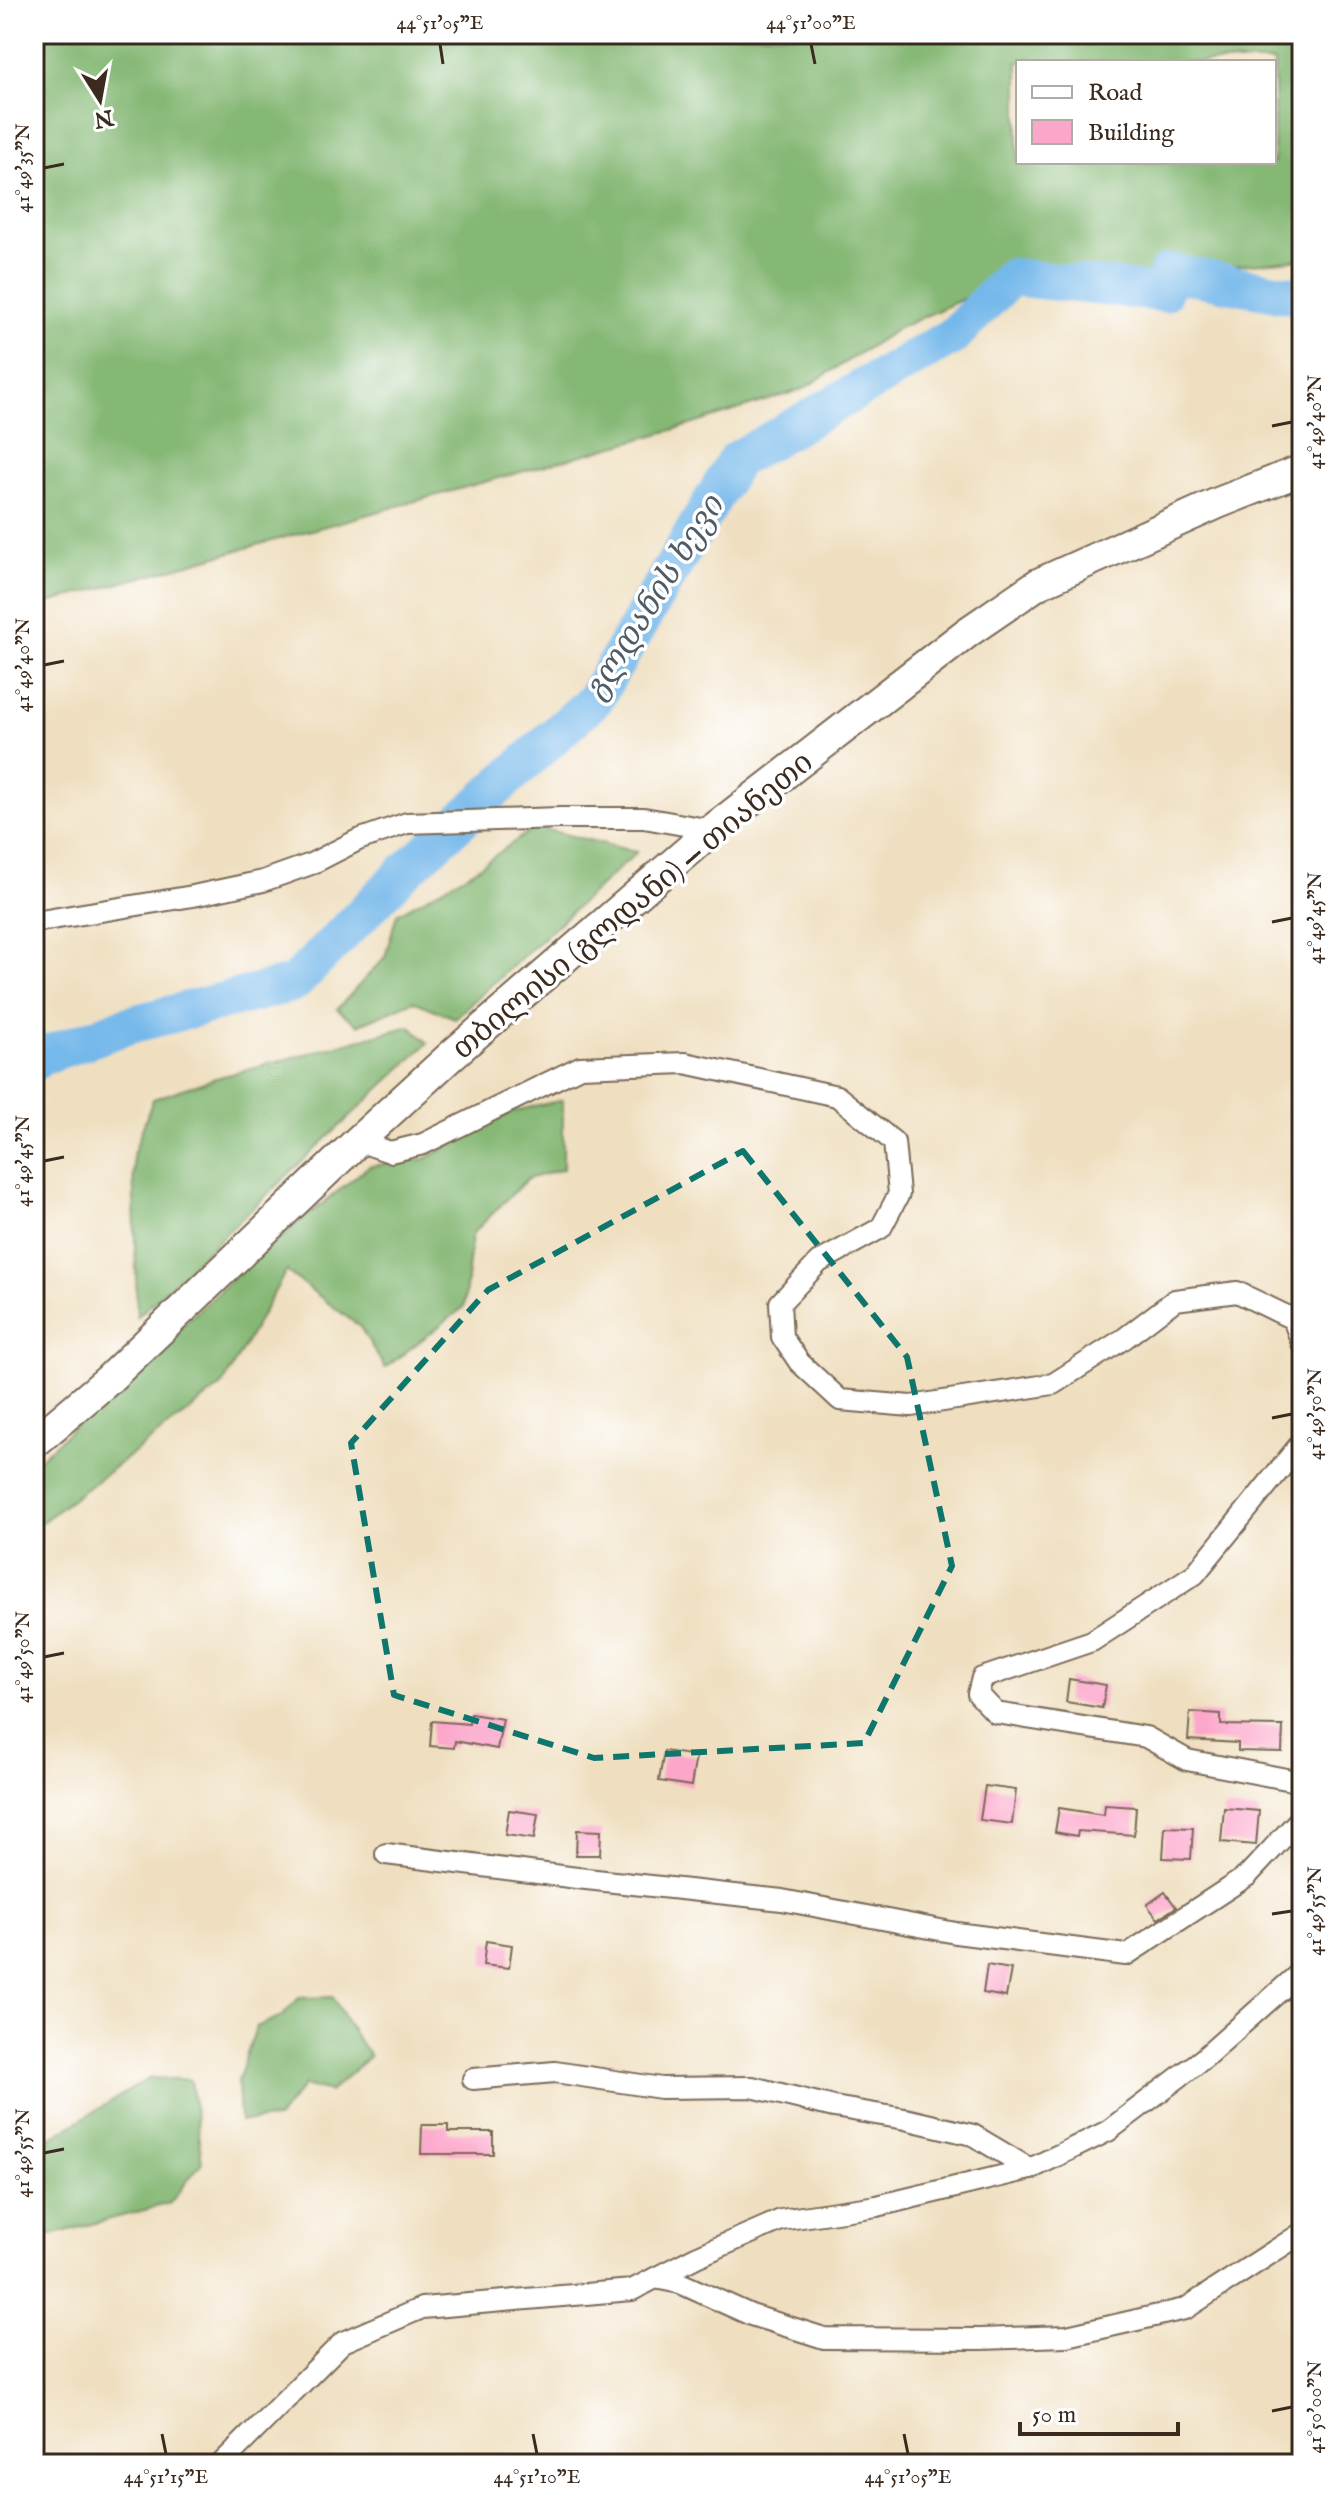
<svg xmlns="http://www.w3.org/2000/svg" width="1336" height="2498" font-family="'IM FELL English','Noto Serif Georgian',serif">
  <rect width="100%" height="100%" fill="#fff"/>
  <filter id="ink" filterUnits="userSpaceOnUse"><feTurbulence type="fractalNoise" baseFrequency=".0125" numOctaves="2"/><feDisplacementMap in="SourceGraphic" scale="16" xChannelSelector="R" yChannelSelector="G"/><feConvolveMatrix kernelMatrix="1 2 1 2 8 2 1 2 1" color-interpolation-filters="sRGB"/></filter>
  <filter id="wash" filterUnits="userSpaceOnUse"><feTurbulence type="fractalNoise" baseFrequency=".006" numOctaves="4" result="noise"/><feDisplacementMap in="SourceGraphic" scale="32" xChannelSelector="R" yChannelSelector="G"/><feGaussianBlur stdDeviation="1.8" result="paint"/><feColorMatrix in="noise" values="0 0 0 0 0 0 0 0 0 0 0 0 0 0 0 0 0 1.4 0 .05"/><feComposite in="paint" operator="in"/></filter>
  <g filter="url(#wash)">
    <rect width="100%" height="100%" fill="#efdfc0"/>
    <g fill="#85b874" stroke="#607149" stroke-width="2" fill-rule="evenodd">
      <path d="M34,34H1302V259L1168,272L1011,277L899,328L803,389L690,425L34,607ZM1018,62H1274V162H1018Z"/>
      <path d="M535,827L637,852L455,1018L413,1001L358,1025L337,1009L385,957L397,914L473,871Z"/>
      <path d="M410,1026L428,1043L137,1317L133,1155L153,1099L216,1078Z"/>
      <path d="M563,1100V1169L527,1179L472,1234L464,1307L385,1368L360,1327L286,1271L222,1386L34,1528V1464L249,1263L369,1166L425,1159L514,1111Z"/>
      <path d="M333,1997L347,2023L370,2056L329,2092L304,2085L277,2119L240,2121L238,2081L256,2027L282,2016L299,1998Z"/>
      <path d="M150,2078L191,2080L202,2162L170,2203L44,2237L34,2230V2134L52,2137Z"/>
    </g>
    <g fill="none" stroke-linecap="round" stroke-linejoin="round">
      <path stroke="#74b8ea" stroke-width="38" d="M34,1062L42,1056L129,1025L294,983L403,873L594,700L736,460L953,336L1011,277L1163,293L1168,272L1302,297"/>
    </g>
    <g id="blocks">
      <g fill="#fca6ca">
        <path d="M1069,1679L1106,1685L1102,1708L1066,1702Z"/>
        <path d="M1190,1712L1221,1714V1725L1283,1726L1282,1752L1238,1751V1743L1188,1740Z"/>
        <path d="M471,1714L503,1719L497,1749L455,1741L454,1748L430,1746L432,1721L469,1724Z"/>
        <path d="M664,1751L696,1756L691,1786L659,1781Z"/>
        <path d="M985,1786L1016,1790L1012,1824L980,1820Z"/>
        <path d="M1105,1805L1136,1807L1134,1835L1078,1831L1077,1836L1055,1832L1059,1808L1104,1815Z"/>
        <path d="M1224,1808L1259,1811L1256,1845L1221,1842Z"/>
        <path d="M509,1810L538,1814L534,1839L505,1835Z"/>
        <path d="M1165,1827L1193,1828L1191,1859L1163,1858Z"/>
        <path d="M577,1830L601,1831L600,1855H576Z"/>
        <path d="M1165,1892L1176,1907L1158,1919L1147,1905Z"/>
        <path d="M486,1941L512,1945L509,1968L483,1965Z"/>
        <path d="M987,1965L1011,1969L1006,1997L983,1993Z"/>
        <path d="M422,2125H448V2132H493V2154H421Z"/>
      </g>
    </g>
  </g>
  <g filter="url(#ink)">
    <use href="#blocks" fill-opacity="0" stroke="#7a6957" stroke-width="2"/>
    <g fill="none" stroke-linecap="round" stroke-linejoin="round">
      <g stroke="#7a6957" stroke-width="24">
        <g id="minor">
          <path d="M34,922L193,896L263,881L311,864L358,840L407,823L560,818H644L712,830"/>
          <path d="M358,1141L390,1152L423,1144L580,1067L685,1063L837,1096L894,1142L899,1194L881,1228L819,1262L780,1303L782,1337L799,1362L840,1400L911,1406L1053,1384L1125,1338L1175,1300L1237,1292L1293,1319L1302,1343"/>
          <path d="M1302,1442L1195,1574L1092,1641L982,1678L978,1694L996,1713L1146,1737L1187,1760L1302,1782"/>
          <path d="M386,1854L577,1878L782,1900L956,1933L1126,1955L1247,1876L1302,1817"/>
          <path d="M473,2079L555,2072L661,2088L752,2087L834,2107L905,2119L973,2135L1030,2169"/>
          <path d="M655,2278L680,2283L751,2315L824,2338L980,2339L1067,2336L1185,2309L1302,2233"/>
          <path d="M221,2464L343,2342L422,2308L632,2290L696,2257L781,2220L877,2206L1030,2169L1108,2131L1204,2058L1302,1971"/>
        </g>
      </g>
      <g stroke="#7a6957" stroke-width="34">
        <path id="secondary" d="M34,1443L107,1381L358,1141L452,1055L712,830L968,632L1038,584L1218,503L1302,470"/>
      </g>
      <use href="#minor" stroke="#fff" stroke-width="20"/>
      <use href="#secondary" stroke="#fff" stroke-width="30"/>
    </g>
  </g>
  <path fill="none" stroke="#0f766e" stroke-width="6" stroke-dasharray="16 10" stroke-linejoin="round" d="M743,1151L907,1357L952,1566L864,1743L594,1758L394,1695L351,1443L488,1290Z"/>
  <path fill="none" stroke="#3b2a1e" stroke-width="3" d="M440,44L443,64M811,44L815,64M44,168L64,164M1272,426L1292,422M44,665L64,661M1272,922L1292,918M44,1161L64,1157M1272,1418L1292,1414M44,1657L64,1653M1272,1914L1292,1911M44,2153L64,2149M1272,2411L1292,2407M162,2434L166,2454M533,2434L537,2454M904,2434L908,2454"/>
  <g text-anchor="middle" stroke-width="7" stroke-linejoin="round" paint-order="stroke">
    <g font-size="30" fill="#3b2a1e" stroke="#fff">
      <text transform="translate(632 905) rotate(-40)" y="10">თბილისი (გლდანი) — თიანეთი</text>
    </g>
    <g font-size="32" font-style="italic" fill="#4f5c65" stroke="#fff">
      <text transform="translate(653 597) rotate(-58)" y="11">გლდანის ხევი</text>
    </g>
  </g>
  <rect width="1336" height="2498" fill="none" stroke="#fff" stroke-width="88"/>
  <rect x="1016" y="60" width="260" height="104" fill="#ffffff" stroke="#b1aaa5" stroke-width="2"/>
  <rect x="1032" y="86" width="40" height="12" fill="#ffffff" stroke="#b1aaa5" stroke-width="2"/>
  <text x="1088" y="100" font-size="24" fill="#3b2a1e">Road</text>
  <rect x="1032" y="120" width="40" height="24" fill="#fca6ca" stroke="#b1aaa5" stroke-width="2"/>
  <text x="1088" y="140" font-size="24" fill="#3b2a1e">Building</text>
  <g transform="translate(100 100) rotate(169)" stroke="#ffffff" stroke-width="6" paint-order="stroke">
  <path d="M0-6L14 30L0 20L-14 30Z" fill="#3b2a1e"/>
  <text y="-12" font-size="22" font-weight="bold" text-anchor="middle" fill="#3b2a1e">N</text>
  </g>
  <path d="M1020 2422v12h158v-12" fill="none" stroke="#3b2a1e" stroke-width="4"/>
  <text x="1032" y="2422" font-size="24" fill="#3b2a1e" stroke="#ffffff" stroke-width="6" paint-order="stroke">50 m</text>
  <rect x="44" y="44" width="1248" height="2410" fill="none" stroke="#3b2a1e" stroke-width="3"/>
  <g font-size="20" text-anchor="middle" fill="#3b2a1e">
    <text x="440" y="29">44°51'05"E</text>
    <text x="811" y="29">44°51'00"E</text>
    <text transform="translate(22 168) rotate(-90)" y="7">41°49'35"N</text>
    <text transform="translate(1314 422) rotate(-90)" y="7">41°49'40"N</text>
    <text transform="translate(22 665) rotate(-90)" y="7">41°49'40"N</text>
    <text transform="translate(1314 918) rotate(-90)" y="7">41°49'45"N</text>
    <text transform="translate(22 1161) rotate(-90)" y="7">41°49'45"N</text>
    <text transform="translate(1314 1414) rotate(-90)" y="7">41°49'50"N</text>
    <text transform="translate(22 1657) rotate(-90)" y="7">41°49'50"N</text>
    <text transform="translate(1314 1911) rotate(-90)" y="7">41°49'55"N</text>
    <text transform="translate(22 2153) rotate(-90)" y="7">41°49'55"N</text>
    <text transform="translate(1314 2407) rotate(-90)" y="7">41°50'00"N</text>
    <text x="166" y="2483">44°51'15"E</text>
    <text x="537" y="2483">44°51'10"E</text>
    <text x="908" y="2483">44°51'05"E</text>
  </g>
</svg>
